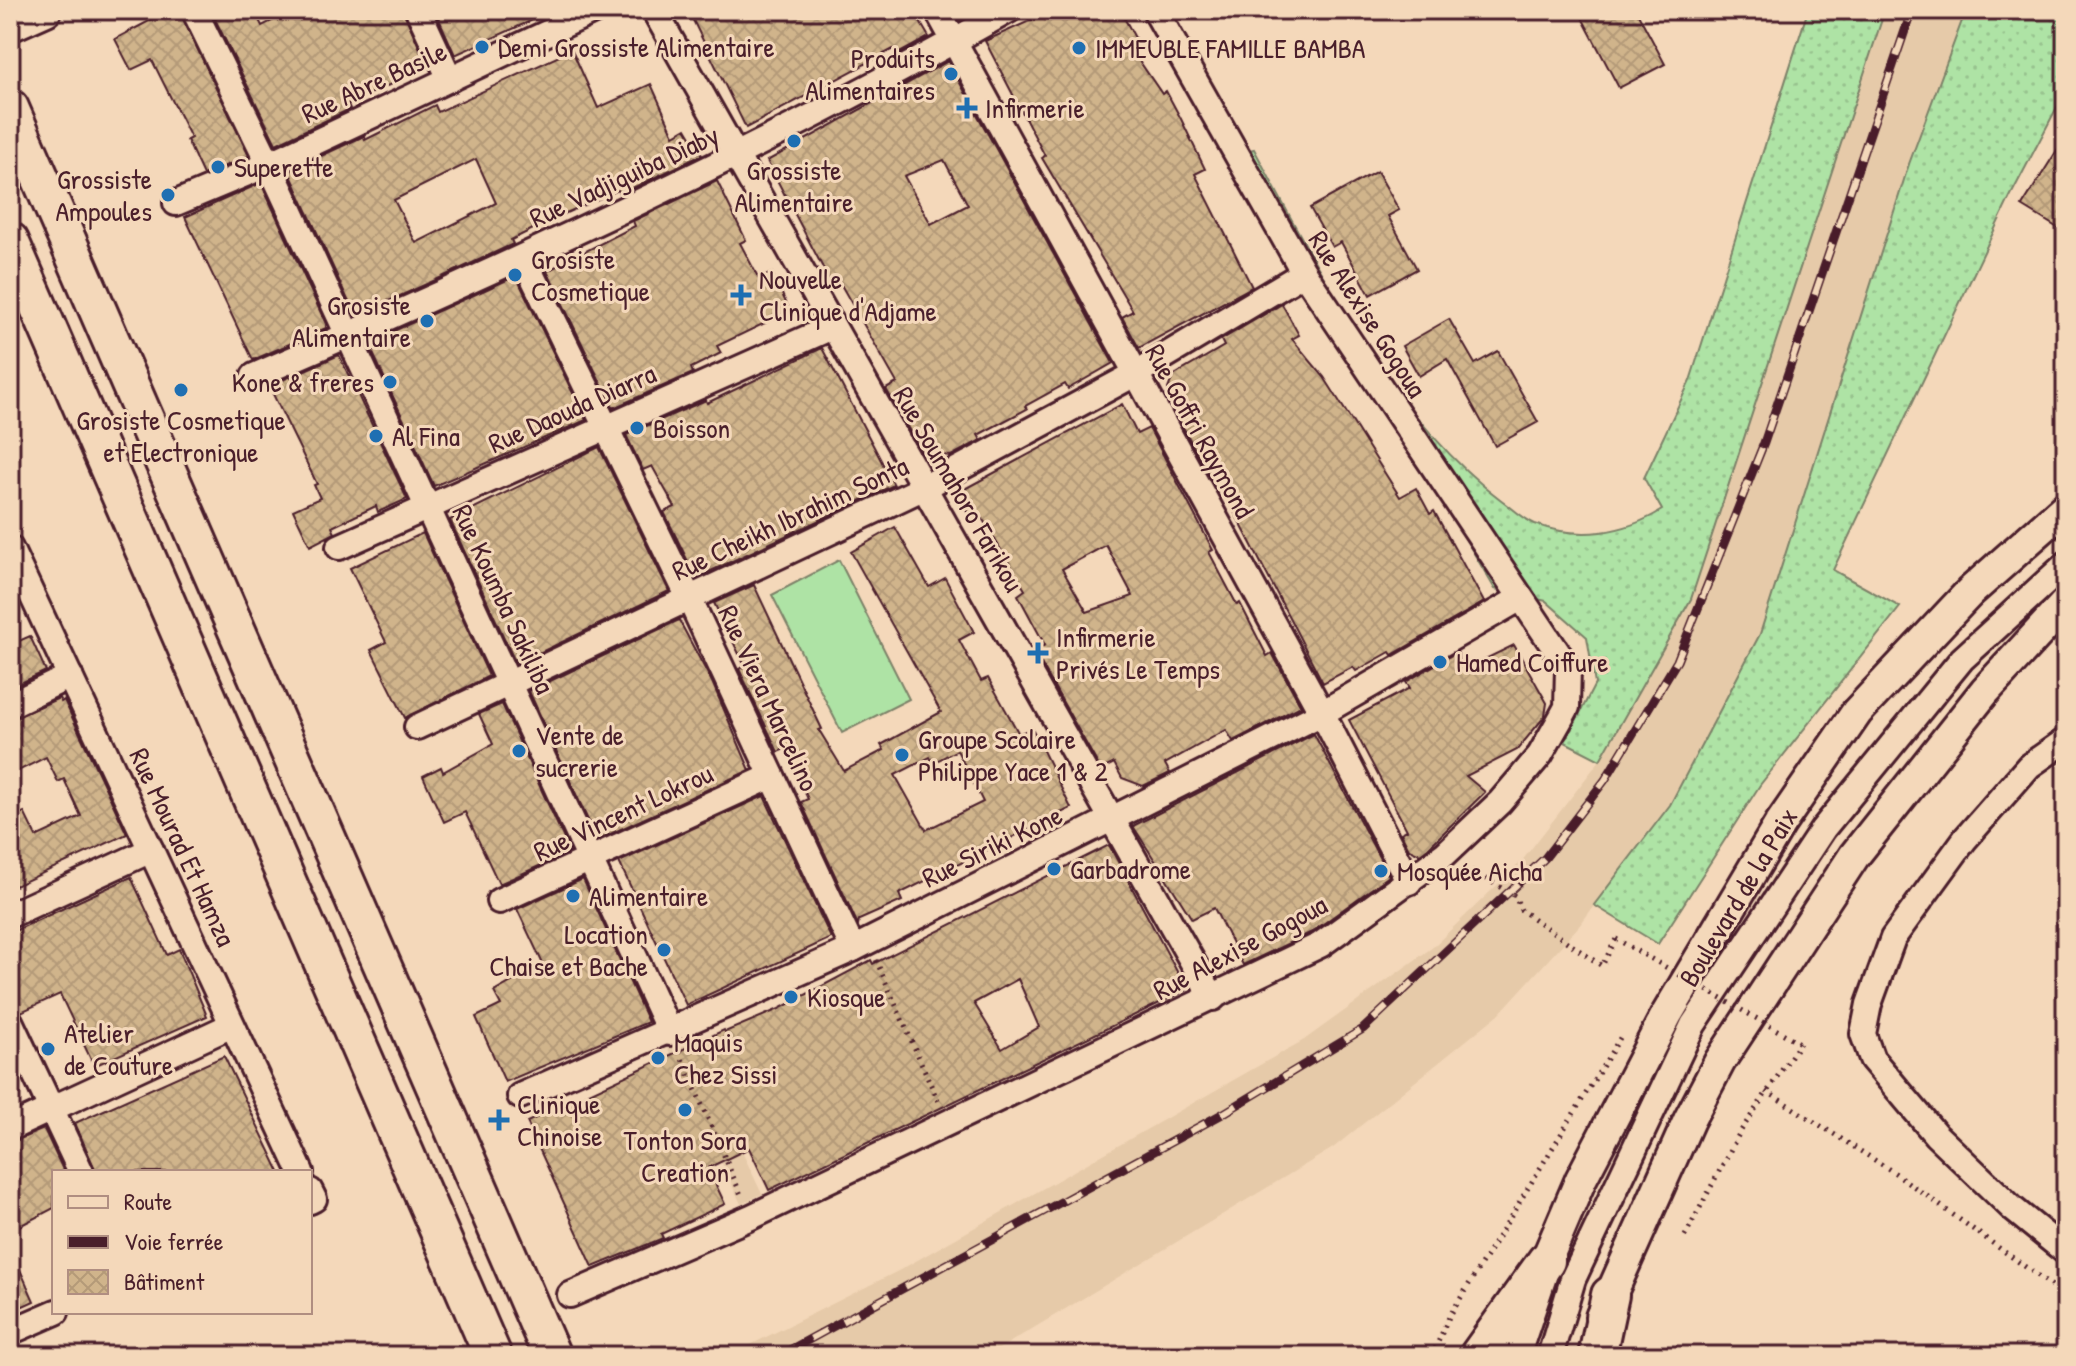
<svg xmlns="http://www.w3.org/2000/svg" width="2076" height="1366" font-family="'Patrick Hand',sans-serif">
  <defs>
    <pattern id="grass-dots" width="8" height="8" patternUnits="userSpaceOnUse" patternTransform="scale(2)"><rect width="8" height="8" fill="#aee3a5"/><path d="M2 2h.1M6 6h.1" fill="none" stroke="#97c28e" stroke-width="1.8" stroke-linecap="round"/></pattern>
    <pattern id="building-cross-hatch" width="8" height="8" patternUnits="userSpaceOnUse" patternTransform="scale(2)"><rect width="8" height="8" fill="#d0b48b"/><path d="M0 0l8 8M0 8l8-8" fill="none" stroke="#b49a78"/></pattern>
  </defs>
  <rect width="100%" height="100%" fill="#f4d8ba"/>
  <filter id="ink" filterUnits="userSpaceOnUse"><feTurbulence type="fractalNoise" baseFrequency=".0125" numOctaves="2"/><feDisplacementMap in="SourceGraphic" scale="16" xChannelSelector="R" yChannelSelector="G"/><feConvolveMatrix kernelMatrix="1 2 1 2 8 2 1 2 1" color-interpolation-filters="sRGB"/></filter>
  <g filter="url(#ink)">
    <g fill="#e6caa9">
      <path d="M1885,10H1966L1909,164L1760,634L1670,805L1579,926L1499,1014L1333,1148L987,1356H728L900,1270L1304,1040L1433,947L1521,862L1600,760L1841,145Z"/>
      <path d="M689,1040L762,1194L741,1204L668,1049Z"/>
    </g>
    <g fill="url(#grass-dots)" stroke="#7c8168" stroke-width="2">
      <path d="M1808,10H1885L1691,599L1600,760L1565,742L1595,684L1587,637L1546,601L1495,589L1238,153L1254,149C1317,267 1392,418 1500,499C1511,507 1523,519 1535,524C1578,540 1624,534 1662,510L1644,478L1690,381Z"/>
      <path d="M1966,10H2066V90L2010,197L1833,570L1900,607L1760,785L1658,944L1594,905L1670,805L1760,634L1909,164Z"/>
    </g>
    <path fill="#aee3a5" stroke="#7c8168" stroke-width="2" d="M839,560L909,699L842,733L772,595Z"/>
    <g fill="url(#building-cross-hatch)" stroke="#4a1f2b" stroke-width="2" fill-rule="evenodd">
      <path d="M170,10H179L249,156L203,175L187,140L191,138L152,60L131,70L115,39Z"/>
      <path d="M233,10H254L262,26L294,10H403L428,67L348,104L350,109L276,144L215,19Z"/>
      <path d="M435,10H555L455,55Z"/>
      <path d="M688,10H913L929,37L896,55L893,49L746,128Z"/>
      <path d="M1054,10H1120L1141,49L1134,53L1162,94L1166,91L1181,119L1205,169L1195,174L1252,287L1139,348L1122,317L1133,311L1042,158L1045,156L985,41Z"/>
      <path d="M1578,10H1636L1665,64L1619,88Z"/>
      <path d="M572,50L598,108L651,84L674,135L686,128L702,155L620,194L618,190L557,217L511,240L513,244L440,278L373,308L370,302L353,311L289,171L364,136L365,140L435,105L438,112ZM476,159L496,203L416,243L394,200Z"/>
      <path d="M948,61L1113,363L1068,389L1065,384L1025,406L1027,409L978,435L981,440L951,456L922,453L886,389L897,383L840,283L833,287L767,161ZM944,160L968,205L931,224L904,176Z"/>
      <path d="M2066,136V233L2022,206Z"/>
      <path d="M1377,171L1399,210L1388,216L1417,269L1370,295L1341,242L1332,247L1310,208Z"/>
      <path d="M717,181L746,240L740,243L759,279L772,273L790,311L717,346L721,353L691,368L693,373L613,408L547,271L635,226L633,221Z"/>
      <path d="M261,183L326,324V328L253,360L185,217Z"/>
      <path d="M516,276L586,420L434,486L372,351L391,342L387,334Z"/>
      <path d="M1282,304L1299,335L1292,339L1324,377L1400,497L1416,488L1430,514L1434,511L1484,602L1392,655L1390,652L1356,671L1353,667L1323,683L1218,480L1213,483L1176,414L1181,412L1168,389L1173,376L1224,346L1221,340Z"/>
      <path d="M1449,319L1475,364L1498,351L1538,422L1495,446L1447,359L1419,376L1402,346Z"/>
      <path d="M822,348L894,485L696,578L664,512L675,507L652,466L643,470L626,435L706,400L707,403Z"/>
      <path d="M339,355L407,499L378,512L376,506L332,527L335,533L310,546L293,510L320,498L314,485L317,484L269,386Z"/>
      <path d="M1122,404L1137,434L1149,428L1213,550L1209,552L1237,605L1240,603L1267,656L1272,653L1301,706L1233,741L1226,730L1165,764L1170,773L1143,786L1122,778L1114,763L1101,770L1034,651L1045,645L1018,595L1025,590L982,518L973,523L957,493ZM1106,545L1133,596L1087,612L1062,569Z"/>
      <path d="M599,447L669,591L516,664L450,520Z"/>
      <path d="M895,527L929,587L945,578L974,632L959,640L981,681L988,678L1019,734L1032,728L1071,808L899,894L902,901L859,920L858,925L801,802L808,799L802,786L807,784L787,748L778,752L739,669L745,666L714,603L754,585L822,729L819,730L844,771L884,750L881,745L941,712L851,552ZM957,750L983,802L926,830L895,775L930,757L933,763Z"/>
      <path d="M423,533L489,676L405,718L371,650L386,642L350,568Z"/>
      <path d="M679,620L712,682L750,770L597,840L529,691Z"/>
      <path d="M30,636L46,671L10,688V645Z"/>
      <path d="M1514,645L1547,703L1545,716L1517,750L1466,776L1485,792L1428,848L1420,854L1409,849L1401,833L1407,830L1349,720L1410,688L1406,682L1457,652L1465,669Z"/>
      <path d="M59,698L61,702L64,700L127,834L15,886L10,875V819L24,812L36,837L81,816L64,779L58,782L46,757L10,775V720Z"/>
      <path d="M502,704L570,852L499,884L465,812L444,822L423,776L441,767L443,772L493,744L479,714Z"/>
      <path d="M1314,734L1389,876L1312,932L1243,965L1214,908L1192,919L1133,826Z"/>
      <path d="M764,796L831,938L686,1005L619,862Z"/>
      <path d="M1109,845L1187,990L769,1190L749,1148L708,1168L725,1204L661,1234L663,1238L593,1267L527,1122L724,1030L725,1032L779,1009L871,960L873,964ZM1018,979L1039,1027L1002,1049L974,1003Z"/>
      <path d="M131,877L167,955L179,949L207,1016L94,1066L60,994L21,1012L10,1006V933Z"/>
      <path d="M583,879L648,1022L505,1082L476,1017L501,1005L494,992L543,964L517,909Z"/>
      <path d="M224,1056L280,1172H96L75,1123Z"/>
      <path d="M44,1129L64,1172H54V1208L10,1231V1143Z"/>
      <path d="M10,1247L34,1301L10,1312Z"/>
    </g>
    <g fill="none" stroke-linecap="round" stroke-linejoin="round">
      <g stroke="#4a1f2b" stroke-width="30">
        <g id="minor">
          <path d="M194,10L269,164L670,1033"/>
          <path d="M418,10L450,79"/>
          <path d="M654,10L1213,998"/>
          <path d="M937,10L1322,713L1409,882"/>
          <path d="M176,203L269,164L596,10"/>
          <path d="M523,257L689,598L853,949"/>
          <path d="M254,376C511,265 766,148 1009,10"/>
          <path d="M339,547L832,327"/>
          <path d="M10,548L301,1172"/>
          <path d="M10,705L70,676"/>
          <path d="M417,727L925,487L1135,374L1304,273"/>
          <path d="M2066,740L2029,766L1965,839L1893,938L1869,1004L1863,1034L1872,1059L1936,1135L2013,1209L2066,1252"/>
          <path d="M499,901L772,776"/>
          <path d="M10,915L151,850"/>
          <path d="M10,1021L81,1172"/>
          <path d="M520,1096L853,949L1322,713L1519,599"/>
          <path d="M10,1128L232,1025"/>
          <path d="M310,1191L314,1199L310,1201"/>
          <path d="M570,1295L751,1217L1320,945L1445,854L1500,802L1540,755L1561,718L1567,707L1568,668L1304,273L1155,10"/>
          <path d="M10,1332L56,1312"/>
          <path d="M1550,1356L1573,1279L1693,1025L1823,829L1962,659L2066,564"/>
        </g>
      </g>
      <g stroke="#4a1f2b" stroke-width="36">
        <g id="major">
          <path d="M10,26L46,10"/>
          <path d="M1601,1317L1689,1120L1720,1061L1854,856L1985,691L2066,603"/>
          <path d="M1514,1356L1546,1261L1581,1179L1667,1014L1780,824L1857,712L1970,592L2066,507"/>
        </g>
      </g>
      <g stroke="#4a1f2b" stroke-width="42">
        <g id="highway">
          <path d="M10,108L552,1356"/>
          <path d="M10,241L493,1356"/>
          <path d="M1478,1356L1546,1261"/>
          <path d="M1597,1356L1610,1295"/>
        </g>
      </g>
      <g stroke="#4a1f2b" stroke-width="5" stroke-dasharray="2 6" stroke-linecap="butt">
        <path d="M1465,866L1515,896L1521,910L1602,966L1616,939"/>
        <path d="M876,960L938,1101"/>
        <path d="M679,1052L742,1197"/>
        <path d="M1766,1091L1895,1173L2066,1296"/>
        <path d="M1685,1236L1740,1132L1800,1043"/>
        <path d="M1432,1356L1449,1317L1623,1033"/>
      </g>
      <use href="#minor" stroke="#f4d8ba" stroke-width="24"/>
      <use href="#major" stroke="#f4d8ba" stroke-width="30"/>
      <use href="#highway" stroke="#f4d8ba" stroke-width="36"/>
      <g stroke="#4a1f2b" stroke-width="9">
        <path id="rail" d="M779,1356L1224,1113L1363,1029L1545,858L1605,780L1677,661L1764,443L1912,10"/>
      </g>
      <use href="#rail" stroke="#f4d8ba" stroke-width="6" stroke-dasharray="18" stroke-linecap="butt"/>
      <path stroke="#4a1f2b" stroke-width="5" stroke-dasharray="2 6" stroke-linecap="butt" d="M1616,939L1800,1043"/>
    </g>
  </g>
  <g fill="#1f6fb2" stroke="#f4d8ba" stroke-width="3">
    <circle cx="482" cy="47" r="8"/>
    <circle cx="1079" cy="48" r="8"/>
    <circle cx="951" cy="74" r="8"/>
    <path d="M963 96h8v8h8v8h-8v8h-8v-8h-8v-8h8z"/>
    <circle cx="794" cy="141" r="8"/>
    <circle cx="218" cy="167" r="8"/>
    <circle cx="168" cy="195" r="8"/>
    <circle cx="515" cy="275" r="8"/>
    <path d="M737 283h8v8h8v8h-8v8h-8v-8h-8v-8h8z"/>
    <circle cx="427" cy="321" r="8"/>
    <circle cx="390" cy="382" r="8"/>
    <circle cx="181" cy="390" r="8"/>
    <circle cx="637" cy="428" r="8"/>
    <circle cx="376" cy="436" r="8"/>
    <path d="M1034 641h8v8h8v8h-8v8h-8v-8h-8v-8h8z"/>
    <circle cx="1440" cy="662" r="8"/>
    <circle cx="519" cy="751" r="8"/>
    <circle cx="902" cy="755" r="8"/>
    <circle cx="1054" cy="869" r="8"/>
    <circle cx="1381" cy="871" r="8"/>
    <circle cx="573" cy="896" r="8"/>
    <circle cx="664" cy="950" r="8"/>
    <circle cx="791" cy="997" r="8"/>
    <circle cx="48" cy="1049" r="8"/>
    <circle cx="658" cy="1058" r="8"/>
    <circle cx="685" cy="1110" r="8"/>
    <path d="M495 1108h8v8h8v8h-8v8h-8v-8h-8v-8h8z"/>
  </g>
  <g text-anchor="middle" stroke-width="6" stroke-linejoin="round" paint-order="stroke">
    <g font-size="28" fill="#4a1f2b" stroke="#f4d8ba" text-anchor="start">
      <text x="498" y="57">Demi Grossiste Alimentaire</text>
      <text x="1095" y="58">IMMEUBLE FAMILLE BAMBA</text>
      <text x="935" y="68" text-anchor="end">Produits<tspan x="935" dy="32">Alimentaires</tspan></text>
      <text x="985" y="118">Infirmerie</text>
      <text x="234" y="177">Superette</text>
      <text x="794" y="180" text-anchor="middle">Grossiste<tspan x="794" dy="32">Alimentaire</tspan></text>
      <text x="152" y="189" text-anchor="end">Grossiste<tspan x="152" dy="32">Ampoules</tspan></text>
      <text x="531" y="269">Grosiste<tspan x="531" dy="32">Cosmetique</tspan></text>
      <text x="759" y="289">Nouvelle<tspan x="759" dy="32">Clinique d'Adjame</tspan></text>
      <text x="411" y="315" text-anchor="end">Grosiste<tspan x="411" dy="32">Alimentaire</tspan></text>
      <text x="374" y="392" text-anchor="end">Kone &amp; freres</text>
      <text x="181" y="430" text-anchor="middle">Grosiste Cosmetique<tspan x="181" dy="32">et Electronique</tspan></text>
      <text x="653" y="438">Boisson</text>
      <text x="392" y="446">Al Fina</text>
      <text x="1056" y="647">Infirmerie<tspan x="1056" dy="32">Privés Le Temps</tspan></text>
      <text x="1456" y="672">Hamed Coiffure</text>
      <text x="535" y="745">Vente de<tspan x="535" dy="32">sucrerie</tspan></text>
      <text x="918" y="749">Groupe Scolaire<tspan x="918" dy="32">Philippe Yace 1 &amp; 2</tspan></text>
      <text x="1070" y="879">Garbadrome</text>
      <text x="1397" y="881">Mosquée Aicha</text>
      <text x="589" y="906">Alimentaire</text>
      <text x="648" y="944" text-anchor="end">Location<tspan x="648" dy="32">Chaise et Bache</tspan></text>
      <text x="807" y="1007">Kiosque</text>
      <text x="64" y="1043">Atelier<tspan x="64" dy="32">de Couture</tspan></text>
      <text x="674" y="1052">Maquis<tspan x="674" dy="32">Chez Sissi</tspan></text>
      <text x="517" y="1114">Clinique<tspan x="517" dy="32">Chinoise</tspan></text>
      <text x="685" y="1150" text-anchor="middle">Tonton Sora<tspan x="685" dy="32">Creation</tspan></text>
    </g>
    <g font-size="28" fill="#4a1f2b" stroke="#f4d8ba">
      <text transform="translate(374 82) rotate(-25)" y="10">Rue Abre Basile</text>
      <text transform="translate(624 176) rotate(-25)" y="10">Rue Vadjiguiba Diaby</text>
      <text transform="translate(1368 314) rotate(57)" y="10">Rue Alexise Gogoua</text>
      <text transform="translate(572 408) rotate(-24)" y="10">Rue Daouda Diarra</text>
      <text transform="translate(1200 431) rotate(61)" y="10">Rue Goffri Raymond</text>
      <text transform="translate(959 489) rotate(60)" y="10">Rue Soumahoro Farikou</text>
      <text transform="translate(790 518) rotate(-25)" y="10">Rue Cheikh Ibrahim Sonta</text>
      <text transform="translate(504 599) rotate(65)" y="10">Rue Koumba Sakiliba</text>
      <text transform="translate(769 698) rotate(65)" y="10">Rue Viera Marcelino</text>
      <text transform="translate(623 812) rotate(-25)" y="10">Rue Vincent Lokrou</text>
      <text transform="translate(992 846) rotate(-26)" y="10">Rue Siriki Kone</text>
      <text transform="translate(183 847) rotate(65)" y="10">Rue Mourad Et Hamza</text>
      <text transform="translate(1738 897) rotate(-59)" y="10">Boulevard de la Paix</text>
      <text transform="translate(1240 947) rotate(-28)" y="10">Rue Alexise Gogoua</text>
    </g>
  </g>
  <rect width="2076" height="1366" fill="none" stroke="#f4d8ba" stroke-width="40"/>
  <rect x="20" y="20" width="2036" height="1326" fill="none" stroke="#4a1f2b" stroke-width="3" filter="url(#ink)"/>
  <rect x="52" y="1170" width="260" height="144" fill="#f4d8ba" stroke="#b08e81" stroke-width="2"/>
  <rect x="68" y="1196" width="40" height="12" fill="#f4d8ba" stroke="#b08e81" stroke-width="2"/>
  <text x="124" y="1210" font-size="24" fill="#4a1f2b">Route</text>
  <rect x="68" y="1236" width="40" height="12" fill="#4a1f2b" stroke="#b08e81" stroke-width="2"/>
  <text x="124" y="1250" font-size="24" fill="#4a1f2b">Voie ferrée</text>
  <rect x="68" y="1270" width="40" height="24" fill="url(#building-cross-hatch)" stroke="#b08e81" stroke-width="2"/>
  <text x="124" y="1290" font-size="24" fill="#4a1f2b">Bâtiment</text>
</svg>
